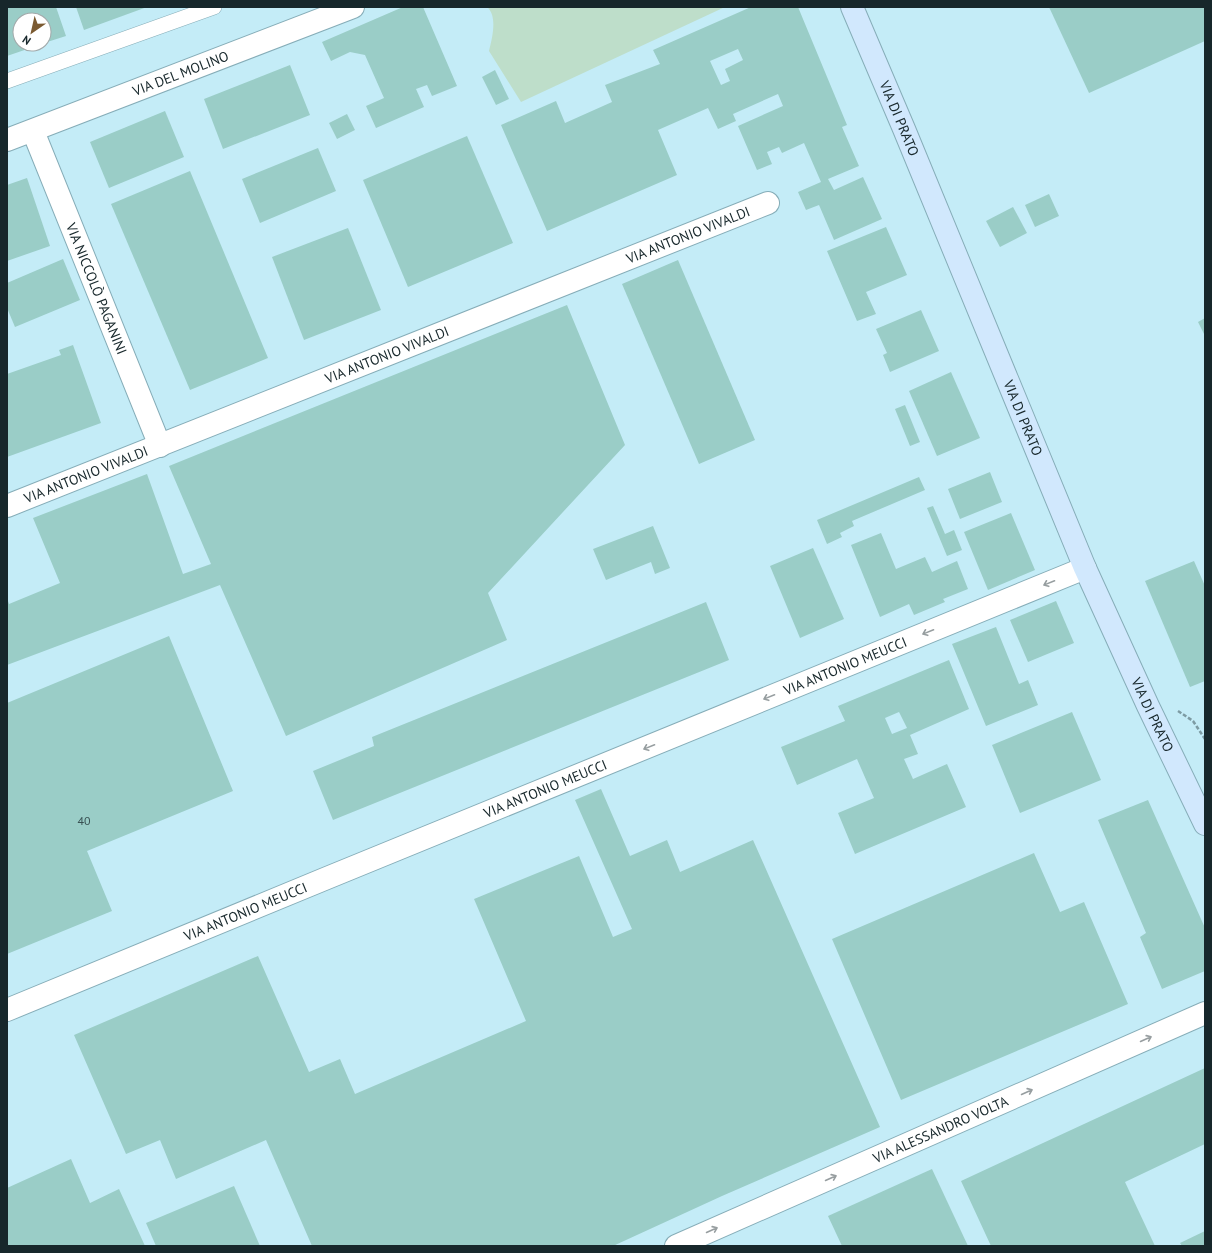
<svg xmlns="http://www.w3.org/2000/svg" width="1212" height="1253" font-family="'PT Sans',sans-serif">
  <rect width="100%" height="100%" fill="#c4ecf7"/>
  <path fill="#bedeca" d="M487,7H725L521,102L489,51C492,39 498,16 487,7Z"/>
  <g fill="#9acdc7" fill-rule="evenodd">
    <path d="M7,7H56L66,36L44,43V20H20V44H42L7,56Z"/>
    <path d="M76,7H147L84,30Z"/>
    <path d="M403,7H423L457,86L432,96L427,85L416,89L424,107L376,128L366,106L384,98L365,55L350,52L331,61L322,42Z"/>
    <path d="M751,7H798L847,125L842,127L859,166L828,179L834,190L863,177L882,219L834,240L819,205L806,210L798,192L821,182L804,143L782,153L779,147L767,152L772,164L757,170L738,126L783,106L778,94L733,114L736,121L718,129L708,108L658,130L677,175L547,231L501,125L556,101L565,123L612,102L605,85L660,64L653,50ZM738,49L743,60L725,69L730,81L721,85L710,61Z"/>
    <path d="M1049,7H1205V41L1089,93Z"/>
    <path d="M290,65L310,115L223,149L204,99Z"/>
    <path d="M495,70L509,99L496,105L482,77Z"/>
    <path d="M165,111L184,157L109,188L90,142Z"/>
    <path d="M347,114L355,130L337,139L329,123Z"/>
    <path d="M467,136L513,243L408,287L363,180Z"/>
    <path d="M318,148L336,191L260,223L242,179Z"/>
    <path d="M190,171L268,358L190,390L111,204Z"/>
    <path d="M27,178L50,246L7,261V185Z"/>
    <path d="M1049,194L1059,216L1035,227L1025,205Z"/>
    <path d="M1013,207L1027,233L1000,247L986,221Z"/>
    <path d="M886,227L907,275L866,292L876,314L857,321L827,251Z"/>
    <path d="M348,228L381,310L304,340L272,257Z"/>
    <path d="M63,259L80,300L15,327L7,308V283Z"/>
    <path d="M678,260L755,440L699,464L622,284Z"/>
    <path d="M567,305L625,445L488,593L507,640L286,736L220,585L7,665V598L9,604L60,583L33,518L147,474L183,574L211,564L169,466Z"/>
    <path d="M921,310L939,351L890,372L883,355L887,353L876,329Z"/>
    <path d="M1205,318V336L1198,322Z"/>
    <path d="M73,345L101,423L7,457V374L61,355L59,350Z"/>
    <path d="M951,372L980,438L937,456L909,391Z"/>
    <path d="M905,405L920,442L910,446L895,409Z"/>
    <path d="M990,472L1002,502L960,519L948,489Z"/>
    <path d="M919,477L925,490L852,521L854,526L840,533L842,537L827,544L817,520Z"/>
    <path d="M933,506L945,534L954,530L962,550L947,556L927,508Z"/>
    <path d="M1011,513L1035,570L988,590L964,532Z"/>
    <path d="M653,526L670,568L655,574L651,562L606,580L593,549Z"/>
    <path d="M881,533L896,569L925,557L932,572L957,561L968,589L943,599L945,602L914,615L909,604L880,617L851,545Z"/>
    <path d="M813,548L844,619L800,638L770,566Z"/>
    <path d="M1194,561L1205,586V681L1190,687L1145,581Z"/>
    <path d="M1056,601L1074,643L1028,662L1010,620Z"/>
    <path d="M706,602L729,660L333,820L313,771L374,746L372,737Z"/>
    <path d="M996,627L1019,684L1028,680L1038,705L986,726L952,644Z"/>
    <path d="M169,636L233,791L87,851L112,911L7,954V703Z"/>
    <path d="M949,660L969,709L910,735L918,754L904,759L913,779L947,764L966,807L855,854L838,813L874,798L857,759L797,785L781,747L845,721L838,706ZM899,712L907,728L892,734L885,718Z"/>
    <path d="M1072,712L1101,780L1020,813L992,745Z"/>
    <path d="M601,789L630,856L667,840L680,872L753,840L880,1127L722,1196L613,1246H312L266,1140L176,1179L160,1140L126,1154L74,1035L258,956L309,1072L340,1059L355,1094L526,1021L474,899L579,856L613,937L632,929L575,800Z"/>
    <path d="M1148,800L1205,928V971L1162,989L1140,937L1146,933L1098,820Z"/>
    <path d="M1034,853L1060,912L1084,902L1128,1004L901,1100L832,939Z"/>
    <path d="M1205,1068V1144L1125,1182L1155,1246H991L961,1181Z"/>
    <path d="M71,1159L90,1203L119,1189L145,1246H7V1188Z"/>
    <path d="M932,1169L968,1246H842L828,1216Z"/>
    <path d="M234,1186L260,1246H156L146,1223Z"/>
    <path d="M1205,1231V1246H1182L1180,1243Z"/>
  </g>
  <g fill="none" stroke-linecap="round" stroke-linejoin="round">
    <g stroke="#86adb8" stroke-width="16">
      <path id="service" d="M7,81L214,7"/>
    </g>
    <g stroke="#86adb8" stroke-width="24">
      <g id="minor">
        <path id="s1" d="M33,131L160,446"/>
        <path id="s2" d="M7,140L353,7"/>
        <path id="s3" d="M7,506L768,203"/>
        <path id="s4" d="M7,1010L327,878L1085,568"/>
        <path id="s5" d="M676,1246L1205,1013"/>
      </g>
    </g>
    <g stroke="#86adb8" stroke-width="24">
      <g id="secondary">
        <path id="s6" d="M852,7L904,129L1085,568L1148,706L1205,824"/>
      </g>
    </g>
    <path stroke="#7d9ba3" stroke-width="2.5" stroke-dasharray="4 2" stroke-linecap="butt" d="M1178,711L1193,721L1205,739"/>
    <use href="#service" stroke="#fff" stroke-width="15"/>
    <use href="#minor" stroke="#fff" stroke-width="22"/>
    <use href="#secondary" stroke="#d1e8fd" stroke-width="22"/>
  </g>
  <defs><path id="oneway-shaft" d="M-6 0H5M1.5-3L5.5 0L1.5 3" fill="none" stroke-width="1.6" stroke-linecap="round" stroke-linejoin="round"/></defs>
  <g stroke="#979ea0">
    <use href="#oneway-shaft" transform="translate(1049 583) rotate(158)"/>
    <use href="#oneway-shaft" transform="translate(928 632) rotate(158)"/>
    <use href="#oneway-shaft" transform="translate(769 697) rotate(158)"/>
    <use href="#oneway-shaft" transform="translate(649 747) rotate(158)"/>
    <use href="#oneway-shaft" transform="translate(1146 1039) rotate(-24)"/>
    <use href="#oneway-shaft" transform="translate(1027 1092) rotate(-24)"/>
    <use href="#oneway-shaft" transform="translate(831 1178) rotate(-24)"/>
    <use href="#oneway-shaft" transform="translate(712 1230) rotate(-24)"/>
  </g>
  <g text-anchor="middle" stroke-width="4" stroke-linejoin="round" paint-order="stroke">
    <g font-size="12" fill="#385052">
      <text x="84" y="825">40</text>
    </g>
    <g font-size="14" fill="#17272b" stroke="#fff">
      <text dy="5" stroke="none"><textPath href="#s2" startOffset="186">VIA DEL MOLINO</textPath></text>
      <text dy="5" stroke="none"><textPath href="#s6" startOffset="121">VIA DI PRATO</textPath></text>
      <text dy="5" stroke="none"><textPath href="#s3" startOffset="733">VIA ANTONIO VIVALDI</textPath></text>
      <text dy="5" stroke="none"><textPath href="#s1" startOffset="170">VIA NICCOLÒ PAGANINI</textPath></text>
      <text dy="5" stroke="none"><textPath href="#s3" startOffset="409">VIA ANTONIO VIVALDI</textPath></text>
      <text dy="5" stroke="none"><textPath href="#s6" startOffset="445">VIA DI PRATO</textPath></text>
      <text dy="5" stroke="none"><textPath href="#s3" startOffset="85">VIA ANTONIO VIVALDI</textPath></text>
      <text dy="5" stroke="none"><textPath href="#s4" startOffset="906">VIA ANTONIO MEUCCI</textPath></text>
      <text dy="5" stroke="none"><textPath href="#s6" startOffset="769">VIA DI PRATO</textPath></text>
      <text dy="5" stroke="none"><textPath href="#s4" startOffset="582">VIA ANTONIO MEUCCI</textPath></text>
      <text dy="5" stroke="none"><textPath href="#s4" startOffset="258">VIA ANTONIO MEUCCI</textPath></text>
      <text dy="5" stroke="none"><textPath href="#s5" startOffset="289">VIA ALESSANDRO VOLTA</textPath></text>
    </g>
  </g>
  <rect width="1212" height="1253" fill="none" stroke="#17272b" stroke-width="16"/>
  <g transform="translate(32 32) rotate(214)"><circle r="19" fill="#ffffff" stroke="#a2a9aa"/>
  <path d="M0-3L7 15L0 10L-7 15Z" fill="#7b5a31"/>
  <text y="-6" font-size="11" font-weight="bold" text-anchor="middle" fill="#17272b">N</text>
  </g>
</svg>
